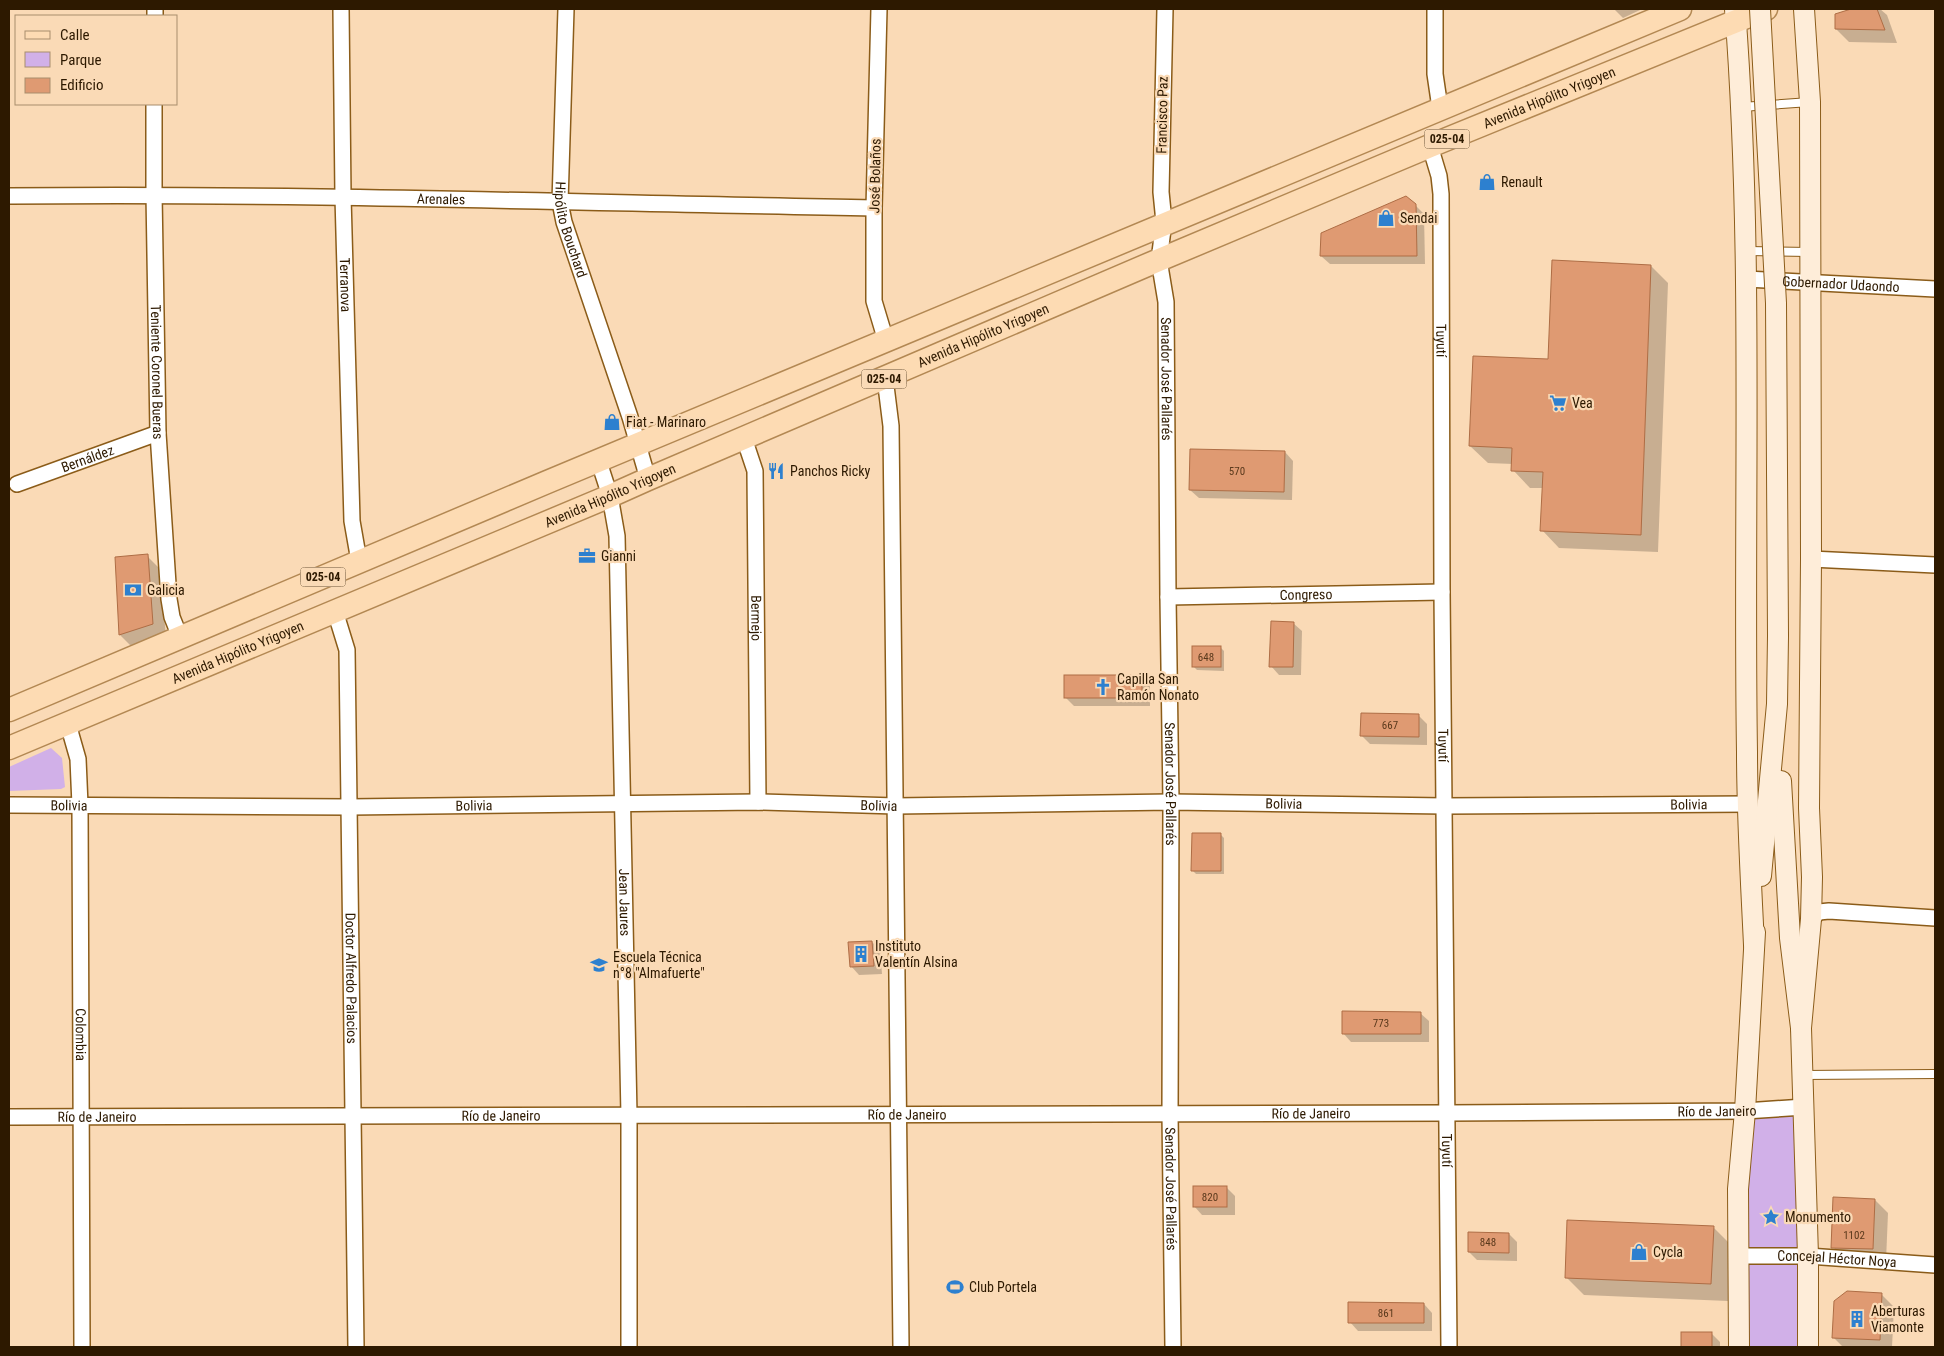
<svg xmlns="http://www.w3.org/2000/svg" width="1944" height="1356" font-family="'Roboto Condensed',sans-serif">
  <rect width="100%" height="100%" fill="#fadab6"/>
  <g fill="#d1b0e8">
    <path d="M51,748L62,758L65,787L61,789L9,791V767Z"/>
    <path d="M1804,1107L1808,1347H1739L1745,1111Z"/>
  </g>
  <g fill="#0003">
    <path d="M1614,9H1639L1640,10L1623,18Z"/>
    <path d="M1855,9H1880L1887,15L1897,43L1849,42L1836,29V15Z"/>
    <path d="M1415,205L1424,214L1425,264H1330L1321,256Z"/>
    <path d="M1651,266L1668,283L1658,552L1559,548L1542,530L1543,488H1530L1513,470V464L1488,463L1470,446L1550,361Z"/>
    <path d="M1285,452L1293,461L1292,500L1199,498L1190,490Z"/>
    <path d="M147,556L160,569L166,637L133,648L120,635L116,558Z"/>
    <path d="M1293,623L1302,631L1301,675H1279L1271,666Z"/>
    <path d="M1221,648L1224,651V671L1197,670L1193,666Z"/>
    <path d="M1142,677L1150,685V706H1074L1065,697Z"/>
    <path d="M1418,715L1427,724V745L1370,744L1362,736Z"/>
    <path d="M1220,834L1224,838V874H1196L1192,870Z"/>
    <path d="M872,942L880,950L882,974L859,975L851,966Z"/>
    <path d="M1420,1013L1429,1021V1042H1351L1343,1033Z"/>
    <path d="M1226,1187L1235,1196V1215H1202L1194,1206Z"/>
    <path d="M1875,1200L1888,1213L1886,1261L1846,1260L1833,1247Z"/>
    <path d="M1713,1227L1730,1244L1728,1301L1584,1295L1566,1277Z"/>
    <path d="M1509,1234L1517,1242V1261L1477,1260L1469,1252Z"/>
    <path d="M1881,1294L1894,1307L1892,1347H1843L1833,1337Z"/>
    <path d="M1424,1304L1432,1313V1331H1358L1350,1322Z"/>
    <path d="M1682,1333H1711L1720,1342V1347H1682Z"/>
  </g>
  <g fill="#df9a72" stroke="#ae6d45">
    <path d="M1851,9H1877L1885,30L1835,29V14Z"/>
    <path d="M1406,196L1416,204L1417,256H1320L1321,233Z"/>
    <path d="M1552,260L1651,265L1641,535L1540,531L1543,472L1511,471L1512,448L1469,446L1473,356L1548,359Z"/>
    <path d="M1190,449L1285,451L1284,492L1189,490Z"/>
    <path d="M148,554L153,624L119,635L115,557Z"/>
    <path d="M1271,621L1294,622L1293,667H1269Z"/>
    <rect x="1192" y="646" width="29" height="21"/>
    <rect x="1064" y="675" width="78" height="23"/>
    <path d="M1361,713L1419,714V737L1360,736Z"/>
    <path d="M1192,833H1221V871H1191Z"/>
    <path d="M872,941L874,966L850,967L848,942Z"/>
    <path d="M1342,1011L1421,1012V1034H1342Z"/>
    <rect x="1193" y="1186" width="34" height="21"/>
    <path d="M1833,1197L1875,1199L1873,1249L1831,1248Z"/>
    <path d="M1567,1220L1714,1226L1711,1284L1565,1278Z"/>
    <path d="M1468,1232L1509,1233V1253L1468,1252Z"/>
    <path d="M1847,1291L1882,1293L1880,1340L1832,1338L1834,1301Z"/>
    <path d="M1348,1302L1424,1303V1323H1348Z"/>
    <rect x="1681" y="1332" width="31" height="15"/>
  </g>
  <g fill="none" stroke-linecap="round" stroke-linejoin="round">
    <g stroke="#8b5c19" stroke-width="10">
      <g id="lane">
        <path d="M1742,107L1810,102"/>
        <path d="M1746,251L1809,252"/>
        <path d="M1803,1075L1935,1074"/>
      </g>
    </g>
    <g stroke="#8b5c19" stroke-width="18">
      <g id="street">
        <path id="s1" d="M341,9L343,197L352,521L359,561"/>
        <path id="s2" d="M566,9L560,202L564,222L630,417L648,479"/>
        <path d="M879,9L874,208V301L886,341"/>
        <path id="s3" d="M1165,9L1161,192L1164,222L1159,260L1166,302L1168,597L1171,802L1170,1114L1173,1347"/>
        <path d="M1435,9V74L1440,108"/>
        <path d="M155,16V9"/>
        <path id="s4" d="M154,104V194L158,433L169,599L172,617L180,637"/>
        <path id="s5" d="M1430,146L1439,176L1441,194L1442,592L1449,1347"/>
        <path id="s6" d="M9,196C297,193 585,203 874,208"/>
        <path id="s7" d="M1746,279L1935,289"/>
        <path d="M885,378L891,426L901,1347"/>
        <path id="s8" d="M744,438L755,471L758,802"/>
        <path id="s9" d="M598,459L610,496L617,536L629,1115V1347"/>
        <path id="s10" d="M17,484L158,433"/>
        <path d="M1811,559L1935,565"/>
        <path id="s11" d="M1168,597L1442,592"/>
        <path id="s12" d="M335,611L347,650L356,1347"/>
        <path id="s13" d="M68,724L78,759L80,805L82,1347"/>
        <path id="s14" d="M9,805L350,807L758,802L896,806L1171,802L1445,806L1749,804"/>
        <path d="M1811,919L1819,912L1829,911L1935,918"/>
        <path id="s15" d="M9,1117L1448,1113L1745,1111L1804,1107"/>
        <path id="s16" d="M1739,1256H1808L1935,1265"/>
      </g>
    </g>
    <g stroke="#8b5c19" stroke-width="22">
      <g id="secondary">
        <path d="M1735,9C1754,256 1743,505 1747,752C1747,817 1751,881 1754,945"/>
        <path d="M1781,781L1790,938L1801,1028L1808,1256V1347"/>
        <path d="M1761,876L1777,704L1778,636"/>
        <path d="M1801,1028L1811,919L1812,877L1809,808L1811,559L1810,102L1804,9"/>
        <path d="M1739,1347L1738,1189L1745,1111L1755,932"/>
      </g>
    </g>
    <g stroke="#b38853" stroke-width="25">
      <g id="primary">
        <path d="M9,710C565,474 1121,239 1680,9"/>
        <path id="s17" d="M9,748L610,496L648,479L1159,260L1430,146L1766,9"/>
      </g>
    </g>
    <use href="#lane" stroke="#fff" stroke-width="8"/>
    <use href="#street" stroke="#fff" stroke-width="15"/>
    <use href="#secondary" stroke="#feedd9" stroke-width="20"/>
    <use href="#primary" stroke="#fddbb3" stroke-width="22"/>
    <g stroke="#8b5c19" stroke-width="22" stroke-linecap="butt">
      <path id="secondary-bridge" d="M1760,9L1776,303L1778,636"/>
    </g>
    <use href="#secondary-bridge" stroke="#feedd9" stroke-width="20"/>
  </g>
  <defs>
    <g id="shop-bare" transform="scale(1.35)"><path d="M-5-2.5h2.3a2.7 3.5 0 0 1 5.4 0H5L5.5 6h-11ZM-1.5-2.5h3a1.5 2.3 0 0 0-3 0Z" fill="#2d80cf" stroke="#fadab6" stroke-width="2.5" paint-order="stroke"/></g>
    <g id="supermarket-bare" transform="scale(1.35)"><path d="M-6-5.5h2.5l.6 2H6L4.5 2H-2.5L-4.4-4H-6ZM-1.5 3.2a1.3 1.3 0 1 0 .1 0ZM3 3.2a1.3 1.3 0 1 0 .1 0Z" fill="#2d80cf" stroke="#fadab6" stroke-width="2.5" paint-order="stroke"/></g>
    <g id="restaurant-bare" transform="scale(1.35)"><path d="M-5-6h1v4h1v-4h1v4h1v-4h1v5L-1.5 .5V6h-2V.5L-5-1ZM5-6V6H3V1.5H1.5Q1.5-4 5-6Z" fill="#2d80cf" stroke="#fadab6" stroke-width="2.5" paint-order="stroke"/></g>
    <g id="office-bare" transform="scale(1.35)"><path d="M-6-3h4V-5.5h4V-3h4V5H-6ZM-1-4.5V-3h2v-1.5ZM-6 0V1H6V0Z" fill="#2d80cf" stroke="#fadab6" stroke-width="2.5" paint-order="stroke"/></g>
    <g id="bank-bare" transform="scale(1.35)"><path d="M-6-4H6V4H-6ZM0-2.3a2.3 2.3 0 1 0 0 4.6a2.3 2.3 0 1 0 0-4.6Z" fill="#2d80cf" stroke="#fadab6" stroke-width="2.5" paint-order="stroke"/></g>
    <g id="church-bare" transform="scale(1.35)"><path d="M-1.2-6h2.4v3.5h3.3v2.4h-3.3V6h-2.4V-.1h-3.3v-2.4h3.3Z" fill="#2d80cf" stroke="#fadab6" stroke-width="2.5" paint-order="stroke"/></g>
    <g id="building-bare" transform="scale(1.35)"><path d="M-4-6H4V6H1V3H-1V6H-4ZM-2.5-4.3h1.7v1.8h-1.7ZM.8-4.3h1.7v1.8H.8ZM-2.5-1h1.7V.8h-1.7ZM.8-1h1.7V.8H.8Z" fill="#2d80cf" stroke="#fadab6" stroke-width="2.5" paint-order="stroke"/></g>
    <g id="school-bare" transform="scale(1.35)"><path d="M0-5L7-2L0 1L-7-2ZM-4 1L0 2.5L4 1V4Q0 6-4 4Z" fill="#2d80cf" stroke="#fadab6" stroke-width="2.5" paint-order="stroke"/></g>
    <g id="sight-bare" transform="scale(1.35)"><path d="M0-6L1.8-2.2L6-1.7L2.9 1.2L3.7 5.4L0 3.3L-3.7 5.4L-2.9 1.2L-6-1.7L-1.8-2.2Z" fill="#2d80cf" stroke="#fadab6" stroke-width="2.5" paint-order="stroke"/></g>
    <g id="stadium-bare" transform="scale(1.35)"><path d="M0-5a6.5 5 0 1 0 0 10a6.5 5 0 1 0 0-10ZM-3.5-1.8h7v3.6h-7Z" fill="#2d80cf" stroke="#fadab6" stroke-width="2.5" paint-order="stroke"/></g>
  </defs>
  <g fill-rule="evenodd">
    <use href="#shop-bare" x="1487" y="182"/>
    <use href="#shop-bare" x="1386" y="218"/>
    <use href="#supermarket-bare" x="1558" y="403"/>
    <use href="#shop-bare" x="612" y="422"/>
    <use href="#restaurant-bare" x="776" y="471"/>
    <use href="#office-bare" x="587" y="556"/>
    <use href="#bank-bare" x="133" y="590"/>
    <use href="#church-bare" x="1103" y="687"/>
    <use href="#building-bare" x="861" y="954"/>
    <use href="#school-bare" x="599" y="965"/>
    <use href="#sight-bare" x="1771" y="1217"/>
    <use href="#shop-bare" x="1639" y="1252"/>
    <use href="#stadium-bare" x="955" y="1287"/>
    <use href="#building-bare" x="1857" y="1319"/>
  </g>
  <g text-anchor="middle" stroke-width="4.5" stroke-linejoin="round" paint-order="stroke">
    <g font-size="11" fill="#5a391c">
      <text x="1237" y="475">570</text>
      <text x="1206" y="661">648</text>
      <text x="1390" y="729">667</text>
      <text x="1381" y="1027">773</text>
      <text x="1210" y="1201">820</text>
      <text x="1854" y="1239">1102</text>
      <text x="1488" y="1246">848</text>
      <text x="1386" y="1317">861</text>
    </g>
    <g fill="#fadab6" stroke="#6a5337" stroke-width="1">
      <rect x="1424.5" y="129.5" width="45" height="19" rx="4"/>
      <rect x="861.5" y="369.5" width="45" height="19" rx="4"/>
      <rect x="300.5" y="567.5" width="45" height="19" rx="4"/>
    </g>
    <g font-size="12" font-weight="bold" fill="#2d1900">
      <text x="1447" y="143">025-04</text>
      <text x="884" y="383">025-04</text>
      <text x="323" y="581">025-04</text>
    </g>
    <g font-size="14" fill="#2d1900" stroke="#fadab6">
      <text dy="5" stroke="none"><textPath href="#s17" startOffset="1672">Avenida Hipólito Yrigoyen</textPath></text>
      <text transform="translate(1162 115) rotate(-89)" y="5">Francisco Paz</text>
      <text transform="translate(875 176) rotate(-89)" y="5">José Bolaños</text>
      <text dy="5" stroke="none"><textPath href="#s6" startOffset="432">Arenales</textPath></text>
      <text dy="5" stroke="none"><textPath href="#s2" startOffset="222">Hipólito Bouchard</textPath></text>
      <text dy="5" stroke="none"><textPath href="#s7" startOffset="95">Gobernador Udaondo</textPath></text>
      <text dy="5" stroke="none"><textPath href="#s1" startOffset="276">Terranova</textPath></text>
      <text dy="5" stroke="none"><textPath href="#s17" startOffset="1058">Avenida Hipólito Yrigoyen</textPath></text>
      <text dy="5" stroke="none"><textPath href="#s5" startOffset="196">Tuyutí</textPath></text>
      <text dy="5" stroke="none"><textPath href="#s4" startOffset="268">Teniente Coronel Bueras</textPath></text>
      <text dy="5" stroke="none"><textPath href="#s3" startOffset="371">Senador José Pallarés</textPath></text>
      <text dy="5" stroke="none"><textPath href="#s10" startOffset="75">Bernáldez</textPath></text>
      <text dy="5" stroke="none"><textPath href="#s17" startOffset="652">Avenida Hipólito Yrigoyen</textPath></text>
      <text dy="5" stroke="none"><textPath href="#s11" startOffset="138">Congreso</textPath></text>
      <text dy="5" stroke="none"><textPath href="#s8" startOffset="182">Bermejo</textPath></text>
      <text dy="5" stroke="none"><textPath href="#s17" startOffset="248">Avenida Hipólito Yrigoyen</textPath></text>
      <text dy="5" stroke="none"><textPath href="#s5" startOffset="601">Tuyutí</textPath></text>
      <text dy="5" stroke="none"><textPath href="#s3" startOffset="776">Senador José Pallarés</textPath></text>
      <text dy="5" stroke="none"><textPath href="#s14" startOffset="1275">Bolivia</textPath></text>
      <text dy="5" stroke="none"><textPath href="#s14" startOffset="1680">Bolivia</textPath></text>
      <text dy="5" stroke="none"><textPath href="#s14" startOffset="60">Bolivia</textPath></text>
      <text dy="5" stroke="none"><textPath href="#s14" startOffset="870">Bolivia</textPath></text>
      <text dy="5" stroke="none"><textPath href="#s14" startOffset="465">Bolivia</textPath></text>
      <text dy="5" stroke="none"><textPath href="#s9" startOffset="446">Jean Jaures</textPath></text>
      <text dy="5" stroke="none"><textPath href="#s12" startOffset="369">Doctor Alfredo Palacios</textPath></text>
      <text dy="5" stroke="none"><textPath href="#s13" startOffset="312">Colombia</textPath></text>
      <text dy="5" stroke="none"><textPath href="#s15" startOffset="1708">Río de Janeiro</textPath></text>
      <text dy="5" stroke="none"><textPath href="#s15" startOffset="1302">Río de Janeiro</textPath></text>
      <text dy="5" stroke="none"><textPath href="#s15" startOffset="898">Río de Janeiro</textPath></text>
      <text dy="5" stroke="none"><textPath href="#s15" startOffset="492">Río de Janeiro</textPath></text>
      <text dy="5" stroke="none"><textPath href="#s15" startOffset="88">Río de Janeiro</textPath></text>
      <text dy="5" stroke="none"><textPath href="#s5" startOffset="1006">Tuyutí</textPath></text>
      <text dy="5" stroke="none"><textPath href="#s3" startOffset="1181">Senador José Pallarés</textPath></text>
      <text dy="5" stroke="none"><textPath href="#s16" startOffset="98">Concejal Héctor Noya</textPath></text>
    </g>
    <g font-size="14" fill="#2d1900" stroke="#fadab6" text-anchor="start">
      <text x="1501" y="187">Renault</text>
      <text x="1400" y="223">Sendai</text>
      <text x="1572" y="408">Vea</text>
      <text x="626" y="427">Fiat - Marinaro</text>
      <text x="790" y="476">Panchos Ricky</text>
      <text x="601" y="561">Gianni</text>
      <text x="147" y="595">Galicia</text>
      <text x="1117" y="684">Capilla San<tspan x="1117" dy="16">Ramón Nonato</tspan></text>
      <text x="875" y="951">Instituto<tspan x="875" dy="16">Valentín Alsina</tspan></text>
      <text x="613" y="962">Escuela Técnica<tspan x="613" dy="16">n°8 "Almafuerte"</tspan></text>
      <text x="1785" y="1222">Monumento</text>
      <text x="1653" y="1257">Cycla</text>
      <text x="969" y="1292">Club Portela</text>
      <text x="1871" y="1316">Aberturas<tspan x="1871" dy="16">Viamonte</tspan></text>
    </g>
  </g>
  <rect width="1944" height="1356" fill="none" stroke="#2d1900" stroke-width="20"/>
  <rect x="15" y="15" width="162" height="90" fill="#fadab6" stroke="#a88d6d"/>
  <rect x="25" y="31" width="25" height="8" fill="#fddbb3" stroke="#a88d6d"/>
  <text x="60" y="40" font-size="15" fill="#2d1900">Calle</text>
  <rect x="25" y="52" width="25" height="15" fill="#d1b0e8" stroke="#a88d6d"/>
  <text x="60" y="65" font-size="15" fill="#2d1900">Parque</text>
  <rect x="25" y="78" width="25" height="15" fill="#df9a72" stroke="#a88d6d"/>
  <text x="60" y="90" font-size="15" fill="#2d1900">Edificio</text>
</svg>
